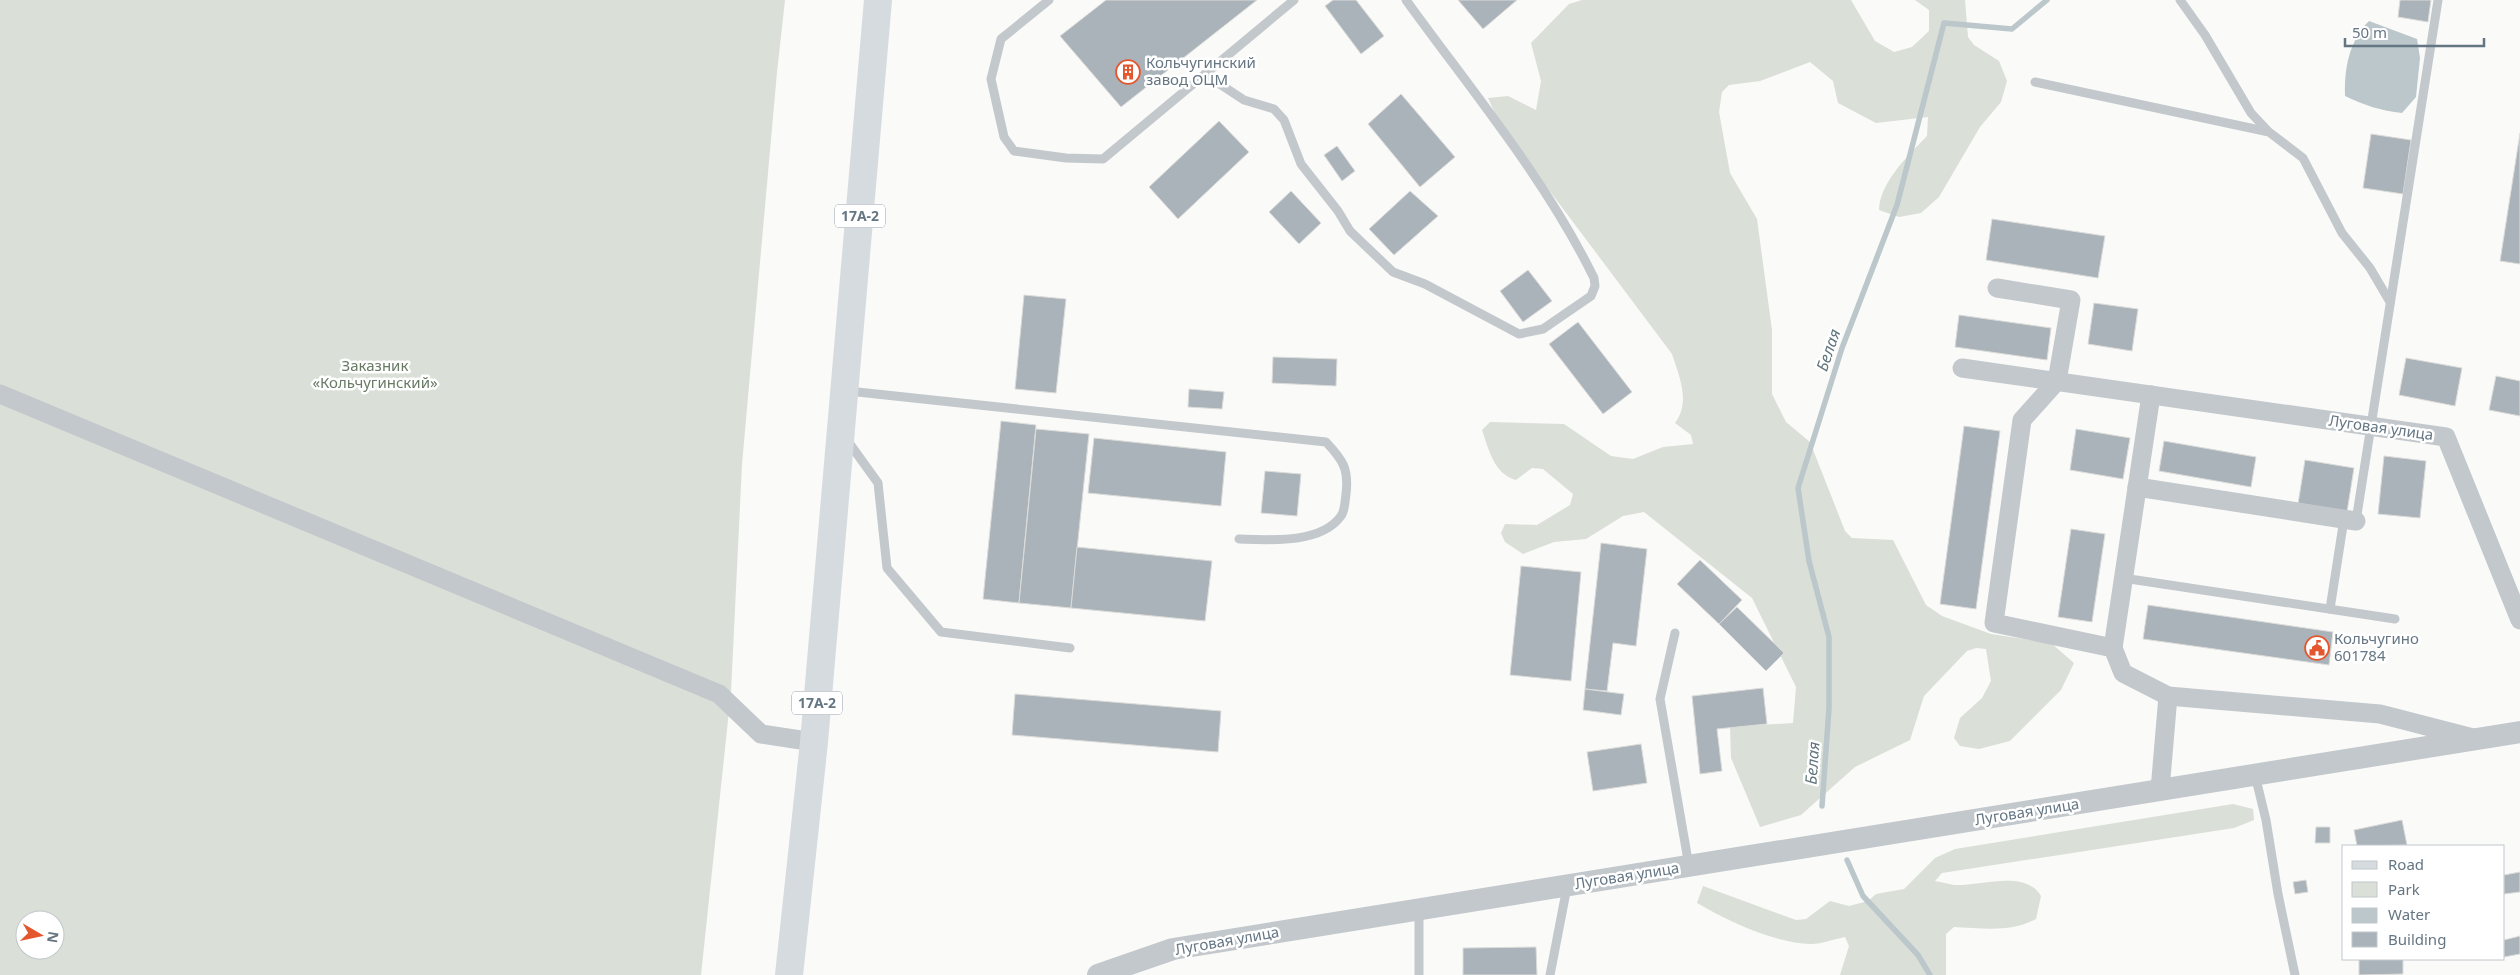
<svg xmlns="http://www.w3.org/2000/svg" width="2520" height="975" font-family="'Noto Sans',sans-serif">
  <rect width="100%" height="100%" fill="#fafaf8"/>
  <g fill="#dadfd7" fill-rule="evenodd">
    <path d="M0,0H785L777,72L742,464L731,692L701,975H0ZM25,920H55V950H25Z"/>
    <path d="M1582,0H1851L1875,41L1894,52L1912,47L1929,31V10L1915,0H1965L1968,37L1974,45L1999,61L2007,81L2001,102L1980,127L1939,197L1921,213L1899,217L1879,210C1880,182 1908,156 1927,136L1928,117L1876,123L1838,103L1833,81L1810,62L1760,81L1729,85L1722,92L1719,112L1730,173L1757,219L1772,330V394L1786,422L1810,442L1845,531L1852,538L1893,540L1926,605L1942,616L1991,634L2051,643L2074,663L2061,690L2010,741L1979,749L1960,746L1954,738L1960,718L1982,698L1991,681L1986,649L1976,648L1967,651L1924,696L1910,740L1855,767L1801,815L1760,827L1731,758L1730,727L1793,723L1796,687L1752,598L1644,512L1623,516L1586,539L1554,542L1523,554L1505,542L1501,533L1505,524L1537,525L1570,505L1573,494L1543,469L1532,468L1516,480C1494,474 1489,450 1482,430L1490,422L1564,424L1611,456L1633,459L1663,447L1693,444L1691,435L1675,423C1691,402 1679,376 1672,354L1501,126L1488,98L1508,96L1536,110L1541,81L1531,43L1569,4Z"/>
    <path d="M2233,804L2253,809L2254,820L2234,828L1942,873L1935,881C1941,882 1948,884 1954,885C1981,886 2025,869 2041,896L2036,919C2011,933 1981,928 1954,927L1946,934V975H1840L1849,946L1845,937C1834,939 1822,944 1811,944C1774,943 1728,921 1697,903L1703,886L1796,920L1806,919L1830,901L1849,906L1868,901L1876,894L1904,889L1935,858L1955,849Z"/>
  </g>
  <path fill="#bbc7cb" d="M2369,21L2417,39L2420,58L2416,97L2402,113C2381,111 2364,105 2345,96C2344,69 2349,41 2369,21Z"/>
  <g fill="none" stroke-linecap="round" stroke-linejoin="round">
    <g stroke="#bbc7cb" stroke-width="5.5">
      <path d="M1822,806L1829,708V637L1809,561L1798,488L1842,348L1897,205L1944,23L2012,29L2047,0"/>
      <path d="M1847,860L1863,896L1918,955L1930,975"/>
    </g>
  </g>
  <g fill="#aab3b9" stroke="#dcdcda">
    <path d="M1106,0H1257L1121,107L1060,36Z"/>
    <path d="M1333,0H1356L1384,36L1361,54L1325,6Z"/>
    <path d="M1458,0H1517L1483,29Z"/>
    <path d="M2400,0H2431L2428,22L2398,17Z"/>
    <path d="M1401,94L1455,157L1420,187L1368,124Z"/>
    <path d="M1219,121L1249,152L1178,219L1149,187Z"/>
    <path d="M2520,133V264L2500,261Z"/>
    <path d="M2371,134L2411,140L2403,194L2363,188Z"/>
    <path d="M1337,146L1355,171L1342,181L1324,155Z"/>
    <path d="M1291,191L1321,223L1299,244L1269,212Z"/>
    <path d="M1410,191L1438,216L1394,255L1369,229Z"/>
    <path d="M1992,219L2105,236L2098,278L1986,260Z"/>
    <path d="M1528,270L1552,301L1523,322L1500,291Z"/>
    <path d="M1024,295L1066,299L1056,393L1015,389Z"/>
    <path d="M2094,303L2138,309L2132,351L2088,344Z"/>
    <path d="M1959,315L2051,328L2047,360L1955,347Z"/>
    <path d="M1578,322L1632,392L1603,414L1549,344Z"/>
    <path d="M1273,357L1337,359L1336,386L1272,383Z"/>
    <path d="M2406,358L2462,368L2455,406L2399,395Z"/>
    <path d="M2496,376L2520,381V416L2489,410Z"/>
    <path d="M1189,389L1224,392L1222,409L1188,407Z"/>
    <path d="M1001,421L1036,425L1019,603L983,599Z"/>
    <path d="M1964,426L2000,431L1976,609L1940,604Z"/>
    <path d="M1036,429L1089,434L1071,608L1019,603Z"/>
    <path d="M2076,429L2130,438L2123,479L2070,470Z"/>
    <path d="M1094,438L1226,452L1221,506L1088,493Z"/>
    <path d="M2164,441L2256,457L2251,487L2159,471Z"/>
    <path d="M2384,456L2426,461L2420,518L2378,514Z"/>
    <path d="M2305,460L2354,468L2347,512L2298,504Z"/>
    <path d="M1265,471L1301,474L1297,516L1261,513Z"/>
    <path d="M2071,529L2105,534L2092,622L2058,617Z"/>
    <path d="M1601,543L1647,549L1636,646L1613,643L1607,691L1585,689Z"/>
    <path d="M1077,547L1212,561L1205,621L1071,608Z"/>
    <path d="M1700,560L1742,600L1719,624L1677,584Z"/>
    <path d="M1521,566L1581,572L1571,681L1510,675Z"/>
    <path d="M2148,605L2333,632L2329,665L2143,639Z"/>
    <path d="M1737,607L1784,653L1766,671L1719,624Z"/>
    <path d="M1763,688L1767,724L1717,729L1722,771L1700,774L1692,696Z"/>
    <path d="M1585,689L1624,694L1621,715L1583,710Z"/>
    <path d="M1015,694L1221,711L1218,752L1012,735Z"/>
    <path d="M1641,744L1647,783L1593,791L1587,752Z"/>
    <path d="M2402,820L2407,845L2357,846L2354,830Z"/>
    <path d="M2316,827H2330V843H2315Z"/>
    <path d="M2520,872V892L2504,894V875Z"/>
    <path d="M2306,880L2308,892L2295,894L2293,882Z"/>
    <path d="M2520,936V954L2504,957V940Z"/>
    <path d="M1536,947L1537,975H1463V948Z"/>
    <path d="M2359,959H2403V974L2359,975Z"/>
  </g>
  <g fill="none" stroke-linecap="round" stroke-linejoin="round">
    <g stroke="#c3c8cc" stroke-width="9">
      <path d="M1049,0L1001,39L991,79L1004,137L1014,151L1066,158L1103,159L1294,0"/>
      <path d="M2180,0L2205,35L2251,113L2267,130"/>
      <path d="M1206,75L1244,100L1274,109L1284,120L1301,164L1338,211L1350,231L1393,272L1425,284L1519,334L1543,329L1591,296L1595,286L1594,278C1545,178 1471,90 1406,0"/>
      <path d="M2035,82L2269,132L2303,158L2342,233L2370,268L2390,302"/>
      <path d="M848,391L1326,442C1343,460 1349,469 1346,494C1345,500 1345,511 1341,516C1321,544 1270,540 1239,539"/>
      <path d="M847,440L878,483L887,568L941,632L1070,648"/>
      <path d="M2356,521L2438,0"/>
      <path d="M2123,578L2395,619"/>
      <path d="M2330,609L2344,519"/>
      <path d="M1675,633L1660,699L1689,866"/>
      <path d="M2255,775L2266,820L2278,894L2295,975"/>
      <path d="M1419,975V910"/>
      <path d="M1550,975L1567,887"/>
    </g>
    <g stroke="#c3c8cc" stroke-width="19">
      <path d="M1997,288L2071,300L2057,381L2022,420L1994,623L2113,648L2123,673L2168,696L2380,714L2473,738"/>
      <path d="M1962,368L2446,437L2520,620"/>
      <path d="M0,394L719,694L761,734L814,742"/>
      <path d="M2137,487L2356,521"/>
      <path d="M2113,648L2151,395"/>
      <path d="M2160,790L2168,696"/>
    </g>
    <path stroke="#c3c8cc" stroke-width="22" d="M1098,975L1173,949L2520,732"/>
    <path stroke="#d6dbdf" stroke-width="28" d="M789,975L814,742L878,0"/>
  </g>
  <defs>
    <g id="building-ring" transform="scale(1.25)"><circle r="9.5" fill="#fff" stroke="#e4572e" stroke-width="1.5"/><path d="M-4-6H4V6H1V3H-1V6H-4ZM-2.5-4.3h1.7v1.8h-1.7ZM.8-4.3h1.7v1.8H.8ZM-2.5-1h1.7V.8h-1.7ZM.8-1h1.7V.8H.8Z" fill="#e4572e"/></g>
    <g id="civic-ring" transform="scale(1.25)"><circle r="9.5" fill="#fff" stroke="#e4572e" stroke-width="1.5"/><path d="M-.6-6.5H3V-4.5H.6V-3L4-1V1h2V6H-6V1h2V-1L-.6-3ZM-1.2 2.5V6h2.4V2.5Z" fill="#e4572e"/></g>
  </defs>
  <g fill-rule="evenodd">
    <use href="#building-ring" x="1128" y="72"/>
    <use href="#civic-ring" x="2317" y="648"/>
  </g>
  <g text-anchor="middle" stroke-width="5" stroke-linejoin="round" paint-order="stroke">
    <g fill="#fff" stroke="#939fa8" stroke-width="1">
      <rect x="835" y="204.5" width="50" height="23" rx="4"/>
      <rect x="792" y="691.5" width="50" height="23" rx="4"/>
    </g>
    <g font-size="14" font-weight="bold" fill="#657683">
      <text x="860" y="221">17А-2</text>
      <text x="817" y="708">17А-2</text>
    </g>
    <g font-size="15" fill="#657683" stroke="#fff" text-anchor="start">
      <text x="1146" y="68">Кольчугинский<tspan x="1146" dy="17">завод ОЦМ</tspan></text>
      <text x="2334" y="644">Кольчугино<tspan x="2334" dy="17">601784</tspan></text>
    </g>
    <g font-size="15" fill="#687a64" stroke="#fff">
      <text x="375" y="371">Заказник<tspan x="375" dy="17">«Кольчугинский»</tspan></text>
    </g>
    <g font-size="15" fill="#657683" stroke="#fff">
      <text transform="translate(2381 428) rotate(8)" y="5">Луговая улица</text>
      <text transform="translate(2027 812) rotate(-9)" y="5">Луговая улица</text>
      <text transform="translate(1627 876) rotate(-9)" y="5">Луговая улица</text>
      <text transform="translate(1227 941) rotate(-10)" y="5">Луговая улица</text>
    </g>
    <g font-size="16" font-style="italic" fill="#60757c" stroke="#fff">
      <text transform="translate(1828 350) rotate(-71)" y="6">Белая</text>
      <text transform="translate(1812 763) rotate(-86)" y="6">Белая</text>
    </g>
  </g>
  <rect x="2342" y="845" width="162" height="115" fill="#ffffff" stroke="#c1c8cd"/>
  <rect x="2352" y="861" width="25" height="8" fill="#d6dbdf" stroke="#c1c8cd"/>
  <text x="2388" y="870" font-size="15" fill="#657683">Road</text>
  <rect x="2352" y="882" width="25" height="15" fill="#dadfd7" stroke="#c1c8cd"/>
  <text x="2388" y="895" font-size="15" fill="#657683">Park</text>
  <rect x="2352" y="908" width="25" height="15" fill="#bbc7cb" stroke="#c1c8cd"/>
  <text x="2388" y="920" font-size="15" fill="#657683">Water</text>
  <rect x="2352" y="932" width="25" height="15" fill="#aab3b9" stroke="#c1c8cd"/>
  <text x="2388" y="945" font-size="15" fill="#657683">Building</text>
  <g transform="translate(40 935) rotate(99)"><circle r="24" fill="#ffffff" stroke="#c1c8cd"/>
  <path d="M0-4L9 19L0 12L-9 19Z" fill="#e4572e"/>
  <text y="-8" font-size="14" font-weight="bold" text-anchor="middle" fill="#657683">N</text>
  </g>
  <path d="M2345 38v8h139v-8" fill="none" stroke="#657683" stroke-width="2.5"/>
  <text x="2352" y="38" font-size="15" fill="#657683" stroke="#ffffff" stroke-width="4" paint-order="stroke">50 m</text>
</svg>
